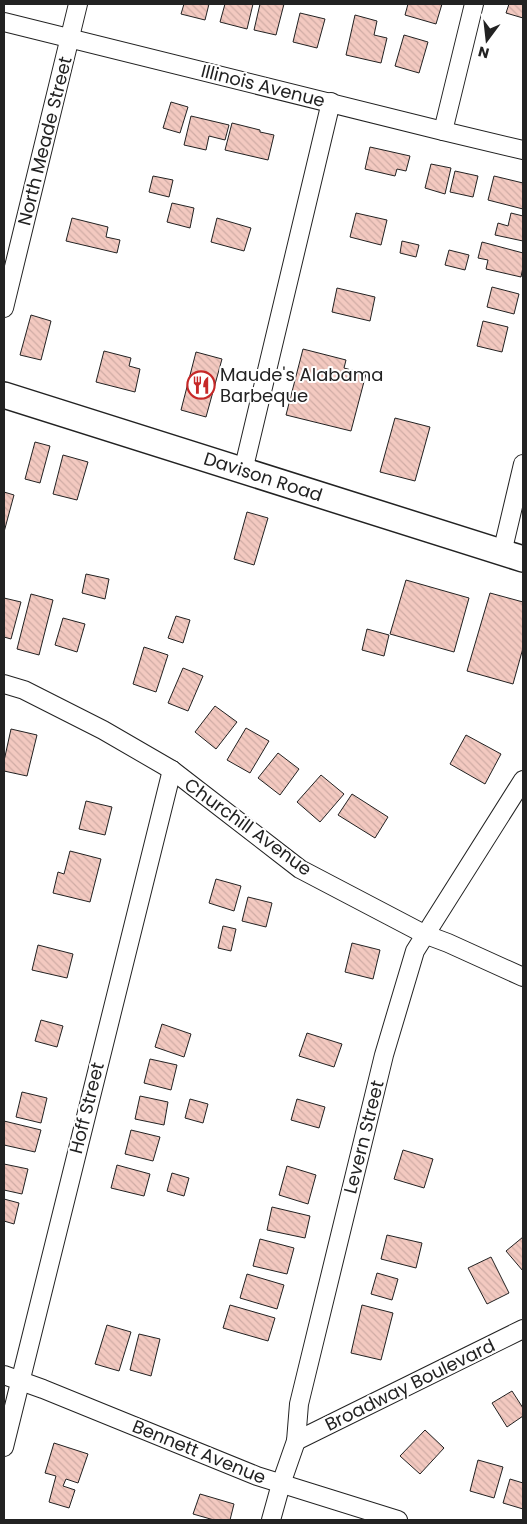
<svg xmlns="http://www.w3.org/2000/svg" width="527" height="1524" font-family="Poppins,sans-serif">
  <defs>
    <pattern id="building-back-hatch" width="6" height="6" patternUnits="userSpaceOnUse" patternTransform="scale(1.25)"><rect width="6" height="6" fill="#f3c9c0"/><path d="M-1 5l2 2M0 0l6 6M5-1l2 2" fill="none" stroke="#d0aca5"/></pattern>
  </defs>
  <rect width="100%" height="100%" fill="#fff"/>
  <g fill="url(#building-back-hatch)" stroke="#222">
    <path d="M184,4H209L205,20L181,14Z"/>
    <path d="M225,4H253L247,29L220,22Z"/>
    <path d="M260,4H284L276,35L254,30Z"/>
    <path d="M408,4H442L436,24L405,15Z"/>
    <path d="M509,4H523V18L506,13Z"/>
    <path d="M300,13L325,19L317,48L293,42Z"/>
    <path d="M355,15L377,21L374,35L387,38L381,63L346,55Z"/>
    <path d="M404,35L428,42L419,73L395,66Z"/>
    <path d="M171,102L188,107L180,133L163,128Z"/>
    <path d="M191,116L229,125L225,140L209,136L206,150L184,145Z"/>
    <path d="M232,123L260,130V132L274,135L268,160L225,150Z"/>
    <path d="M370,147L410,156L406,171L397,169L395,176L365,169Z"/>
    <path d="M431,164L451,168L445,194L425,188Z"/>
    <path d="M455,171L478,176L473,197L450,192Z"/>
    <path d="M153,176L173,180L169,197L149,192Z"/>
    <path d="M494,176L523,183V209L488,200Z"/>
    <path d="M172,203L194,208L190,228L167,222Z"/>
    <path d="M356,213L387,220L381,245L350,237Z"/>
    <path d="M511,213L523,216V241L495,235L498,223L508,226Z"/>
    <path d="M72,218L108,227L106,237L120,240L117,253L66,241Z"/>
    <path d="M217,218L251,228L244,251L211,242Z"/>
    <path d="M402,241L419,245L416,257L400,253Z"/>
    <path d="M482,242L523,253V267L521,277L486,269L488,260L478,258Z"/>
    <path d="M449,250L469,255L465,270L445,265Z"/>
    <path d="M492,287L519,294L514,314L487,307Z"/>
    <path d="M337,288L375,297L370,321L332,312Z"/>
    <path d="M31,315L51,321L41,360L20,355Z"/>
    <path d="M483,321L508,327L502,352L477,346Z"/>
    <path d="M303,349L346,360L344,368L366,374L351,431L286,415Z"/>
    <path d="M104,351L131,358L129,366L140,369L135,392L96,382Z"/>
    <path d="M196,352L222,359L206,417L181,410Z"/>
    <path d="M395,418L430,427L415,481L380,472Z"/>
    <path d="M35,442L50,446L40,483L25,479Z"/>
    <path d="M63,455L88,462L77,500L53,494Z"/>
    <path d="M4,492L14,495L4,532Z"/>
    <path d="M247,512L268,518L254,565L234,559Z"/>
    <path d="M86,574L109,579L105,599L82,593Z"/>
    <path d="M406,580L469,598L454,652L390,634Z"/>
    <path d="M490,593L523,602V648L513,684L467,671Z"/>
    <path d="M31,594L53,600L39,655L17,649Z"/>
    <path d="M4,598L21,602L11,639L4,637Z"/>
    <path d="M176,616L190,620L183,643L168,638Z"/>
    <path d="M63,618L85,624L77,652L55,645Z"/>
    <path d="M367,629L389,635L384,656L362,650Z"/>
    <path d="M144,647L168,655L156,692L133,684Z"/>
    <path d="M183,668L203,676L188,711L168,703Z"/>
    <path d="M215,706L237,722L216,749L195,732Z"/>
    <path d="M246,728L269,741L250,773L227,760Z"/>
    <path d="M11,729L37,735L27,776L4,771V761Z"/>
    <path d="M466,735L501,754L485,784L450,764Z"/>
    <path d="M278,753L299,769L280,795L258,778Z"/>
    <path d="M321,775L344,794L320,822L297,802Z"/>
    <path d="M352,794L388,817L375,838L338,815Z"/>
    <path d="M86,801L112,807L105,835L79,829Z"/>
    <path d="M70,851L101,859L90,902L53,893L58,872L64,874Z"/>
    <path d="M216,879L241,886L234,911L209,903Z"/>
    <path d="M248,897L272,903L266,927L242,921Z"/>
    <path d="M223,926L236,929L231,951L218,948Z"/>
    <path d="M352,943L380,950L373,979L345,972Z"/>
    <path d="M38,945L73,954L67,978L32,970Z"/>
    <path d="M41,1020L63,1026L57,1047L35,1041Z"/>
    <path d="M162,1024L191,1034L184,1057L155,1047Z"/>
    <path d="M307,1033L342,1044L334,1067L299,1056Z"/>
    <path d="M150,1059L177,1065L171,1090L144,1083Z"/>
    <path d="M22,1092L47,1098L41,1123L16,1117Z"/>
    <path d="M140,1096L168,1102L164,1125L135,1119Z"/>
    <path d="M190,1099L208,1104L203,1123L185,1118Z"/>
    <path d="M297,1099L325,1107L319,1128L291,1120Z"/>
    <path d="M4,1121L41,1130L35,1152L4,1145Z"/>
    <path d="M131,1130L160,1137L153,1161L125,1154Z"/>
    <path d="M403,1150L433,1159L424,1188L394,1179Z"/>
    <path d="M4,1164L28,1169L22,1194L4,1190Z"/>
    <path d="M117,1165L150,1174L144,1196L111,1188Z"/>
    <path d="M287,1166L316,1175L308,1204L279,1195Z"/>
    <path d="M172,1173L189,1178L184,1196L167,1191Z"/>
    <path d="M4,1199L19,1203L14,1224L4,1221Z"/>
    <path d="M272,1207L310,1216L305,1238L267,1230Z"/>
    <path d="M387,1235L422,1243L416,1268L381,1259Z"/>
    <path d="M523,1237V1271L506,1251Z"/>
    <path d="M260,1239L294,1248L287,1274L253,1266Z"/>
    <path d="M491,1257L509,1293L487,1304L468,1268Z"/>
    <path d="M377,1273L398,1279L392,1300L371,1294Z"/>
    <path d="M247,1274L284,1285L277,1309L240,1298Z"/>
    <path d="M230,1305L275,1318L268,1341L223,1328Z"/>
    <path d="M362,1305L393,1313L381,1360L351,1353Z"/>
    <path d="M107,1325L131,1332L119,1371L95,1364Z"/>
    <path d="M139,1334L160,1339L151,1376L130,1370Z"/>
    <path d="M512,1391L523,1408V1416L507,1427L492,1403Z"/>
    <path d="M425,1430L444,1448L420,1474L400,1456Z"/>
    <path d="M54,1443L88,1454L78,1483L66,1479L63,1486L75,1490L69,1508L49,1502L56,1476L45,1473Z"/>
    <path d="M478,1460L503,1467L494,1498L470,1491Z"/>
    <path d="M510,1479L523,1483V1509L503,1503Z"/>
    <path d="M200,1494L234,1504L230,1520H214L193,1514Z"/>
  </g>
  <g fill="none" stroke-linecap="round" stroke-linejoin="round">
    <g stroke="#222" stroke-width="20">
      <g id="street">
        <path d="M4,22L443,131L523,150"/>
        <path d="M443,131L474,4"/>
        <path d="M4,308L78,4"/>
        <path d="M243,471L331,102"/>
        <path d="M502,553L523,464"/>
        <path d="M4,684L24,690L103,730L172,770L300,869L424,934L448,943L523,977"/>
        <path d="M4,1375L43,1389L257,1476L398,1520"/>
        <path d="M296,1441L523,1329"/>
        <path d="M4,1447L172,770"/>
        <path d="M271,1520L281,1484L296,1441L299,1404L384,1055L415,951L523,780"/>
      </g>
    </g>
    <g stroke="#222" stroke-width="28">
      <path id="secondary" d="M4,395L523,559"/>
    </g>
    <use href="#street" stroke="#fff" stroke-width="18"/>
    <use href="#secondary" stroke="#fff" stroke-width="25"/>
  </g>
  <defs>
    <g id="restaurant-ring" transform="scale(1.4375)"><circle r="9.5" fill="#fff" stroke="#c62828" stroke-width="1.5"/><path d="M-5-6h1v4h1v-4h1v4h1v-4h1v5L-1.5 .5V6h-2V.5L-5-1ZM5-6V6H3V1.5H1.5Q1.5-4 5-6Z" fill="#c62828"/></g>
  </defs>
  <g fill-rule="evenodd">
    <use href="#restaurant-ring" x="201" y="385"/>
  </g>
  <g text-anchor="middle" stroke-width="4" stroke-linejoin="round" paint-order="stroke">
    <g font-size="18" fill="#222" stroke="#fff">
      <text transform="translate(263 86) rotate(14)" y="6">Illinois Avenue</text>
      <text transform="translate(45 141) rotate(-76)" y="6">North Meade Street</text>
      <text transform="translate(263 477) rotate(18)" y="6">Davison Road</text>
      <text transform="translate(248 827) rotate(36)" y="6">Churchill Avenue</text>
      <text transform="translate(87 1108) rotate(-76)" y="6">Hoff Street</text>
      <text transform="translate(364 1137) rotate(-76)" y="6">Levern Street</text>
      <text transform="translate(410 1385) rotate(-26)" y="6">Broadway Boulevard</text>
      <text transform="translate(199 1452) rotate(22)" y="6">Bennett Avenue</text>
    </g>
    <g font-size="18" fill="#222" stroke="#fff" text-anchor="start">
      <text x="220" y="381">Maude's Alabama<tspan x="220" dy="21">Barbeque</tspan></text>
    </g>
  </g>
  <rect width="527" height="1524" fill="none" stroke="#222222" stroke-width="10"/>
  <g transform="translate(487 40) rotate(195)" stroke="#ffffff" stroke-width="4" paint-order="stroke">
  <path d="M0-4L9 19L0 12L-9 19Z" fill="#222222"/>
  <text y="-8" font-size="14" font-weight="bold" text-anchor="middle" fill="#222222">N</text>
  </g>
</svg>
